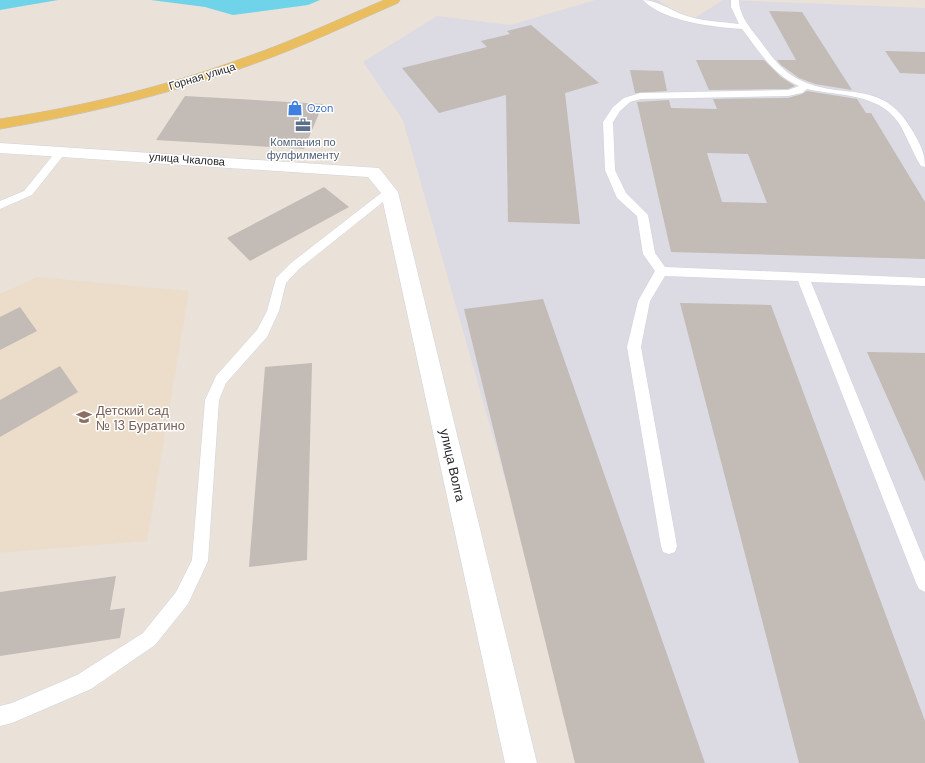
<svg xmlns="http://www.w3.org/2000/svg" width="925" height="763" font-family="'DM Sans',sans-serif">
  <rect width="100%" height="100%" fill="#eae1d9"/>
  <path fill="#dcdae2" d="M595,0H658L690,21L723,0L925,8V763H586L403,120L363,62L437,16L511,25Z"/>
  <path fill="#ebddc9" d="M37,277L189,291L147,541L0,553V294Z"/>
  <g fill="#6fd3e9">
    <path d="M0,0H58L0,10Z"/>
    <path d="M151,0H320L308,5L233,15L205,7Z"/>
  </g>
  <g fill="#c2bbb6" fill-rule="evenodd">
    <path d="M769,11L802,12L852,90L815,84L799,78L781,65L777,60H796Z"/>
    <path d="M531,25L599,83L565,93L580,224L508,222L506,95L439,113L402,68L487,47L481,41L510,34L507,31Z"/>
    <path d="M885,51L925,52V74L900,73Z"/>
    <path d="M696,60H764L781,77L795,86L788,89L709,90Z"/>
    <path d="M630,70L663,71L667,91L635,93Z"/>
    <path d="M807,91L857,99L866,113H871L925,202V259L671,252L637,102L669,100L671,108L717,109L713,99L788,98L802,94ZM707,153L748,154L767,203L722,202Z"/>
    <path d="M185,96L323,104L304,149L156,140Z"/>
    <path d="M324,187L349,207L250,261L227,238Z"/>
    <path d="M543,299L705,763H575L464,309Z"/>
    <path d="M680,303L771,305L925,721V763H799Z"/>
    <path d="M20,307L37,331L0,350V317Z"/>
    <path d="M867,352L925,353V482Z"/>
    <path d="M312,363L307,560L249,567L265,367Z"/>
    <path d="M60,366L78,392L0,437V400Z"/>
    <path d="M116,576L110,610L125,608L120,638L0,656V592Z"/>
  </g>
  <g fill="none" stroke-linecap="round" stroke-linejoin="round">
    <g stroke="#cfd4e0" stroke-width="1">
      <g id="service">
        <path d="M643,0C657,0 670,10 684,15C701,21 721,22 739,24L731,7V0H739C739,14 749,27 758,38C769,53 780,70 798,79C842,102 881,76 912,130C920,144 925,152 925,167L921,166C912,152 907,136 898,122C878,93 838,96 807,89L802,93L788,96L641,99L630,102L620,111L613,122L615,170L626,193L648,215L655,253L665,267L925,278V286L811,282L925,562V592L919,589L916,583L798,281L665,276L650,301L641,347L677,546L675,552L669,554L663,552L661,546L627,347L638,301L655,271L643,254L637,216L617,198L605,170L603,122L613,107L624,98L640,93L788,90L799,86C773,75 759,51 742,29C714,27 664,22 643,0Z"/>
        <path d="M62,148L67,151L32,195L0,209V201L24,191L58,149Z"/>
        <path d="M389,188L394,192L393,194L299,269L286,283L279,311L267,337L226,383L219,400L208,561L188,604L155,645L91,689L12,723L0,726V706L12,703L77,675L143,633L176,592L192,560L205,400L216,376L257,330L267,311L276,278L291,263L385,190Z"/>
      </g>
    </g>
    <g stroke="#cfd4e0" stroke-width="1">
      <path id="minor" d="M0,143L379,168L398,192L537,763H505L381,193L368,177L0,153Z"/>
    </g>
    <g stroke="#c3c3c3" stroke-width="1">
      <path id="primary" d="M384,0H400L398,3C352,23 306,45 259,62C175,93 88,114 0,129V119C85,106 168,86 249,56C295,40 339,19 384,0Z"/>
    </g>
    <use href="#service" fill="#fff" fill-rule="evenodd"/>
    <use href="#minor" fill="#fff" fill-rule="evenodd"/>
    <use href="#primary" fill="#eabd5e" fill-rule="evenodd"/>
  </g>
  <defs>
    <g id="shop-bare" transform="scale(1.2)"><path d="M-5-2.5h2.3a2.7 3.5 0 0 1 5.4 0H5L5.5 6h-11ZM-1.5-2.5h3a1.5 2.3 0 0 0-3 0Z" fill="#3f7fe0" stroke="#fff" stroke-width="2.5" paint-order="stroke"/></g>
    <g id="office-bare" transform="scale(1.2)"><path d="M-6-3h4V-5.5h4V-3h4V5H-6ZM-1-4.5V-3h2v-1.5ZM-6 0V1H6V0Z" fill="#5c6f8a" stroke="#fff" stroke-width="2.5" paint-order="stroke"/></g>
    <g id="school-bare" transform="scale(1.2)"><path d="M0-5L7-2L0 1L-7-2ZM-4 1L0 2.5L4 1V4Q0 6-4 4Z" fill="#8d6e63" stroke="#fff" stroke-width="2.5" paint-order="stroke"/></g>
  </defs>
  <g fill-rule="evenodd">
    <use href="#shop-bare" x="295" y="108"/>
    <use href="#office-bare" x="303" y="125"/>
    <use href="#school-bare" x="84" y="417"/>
  </g>
  <g text-anchor="middle" stroke-width="3" stroke-linejoin="round" paint-order="stroke">
    <g font-size="11" fill="#272727" stroke="#fff">
      <text transform="translate(202 76) rotate(-17)" y="4">Горная улица</text>
      <text transform="translate(187 159) rotate(4)" y="4">улица Чкалова</text>
    </g>
    <g font-size="11" fill="#366cbe" stroke="#fff" text-anchor="start">
      <text x="307" y="112">Ozon</text>
    </g>
    <g font-size="11" fill="#4e5e75" stroke="#fff">
      <text x="303" y="146">Компания по<tspan x="303" dy="13">фулфилменту</tspan></text>
    </g>
    <g font-size="13" fill="#785e54" stroke="#fff" text-anchor="start">
      <text x="96" y="415">Детский сад<tspan x="96" dy="15">№ 13 Буратино</tspan></text>
    </g>
    <g font-size="13" fill="#272727" stroke="#fff">
      <text transform="translate(453 465) rotate(77)" y="5">улица Волга</text>
    </g>
  </g>
</svg>
